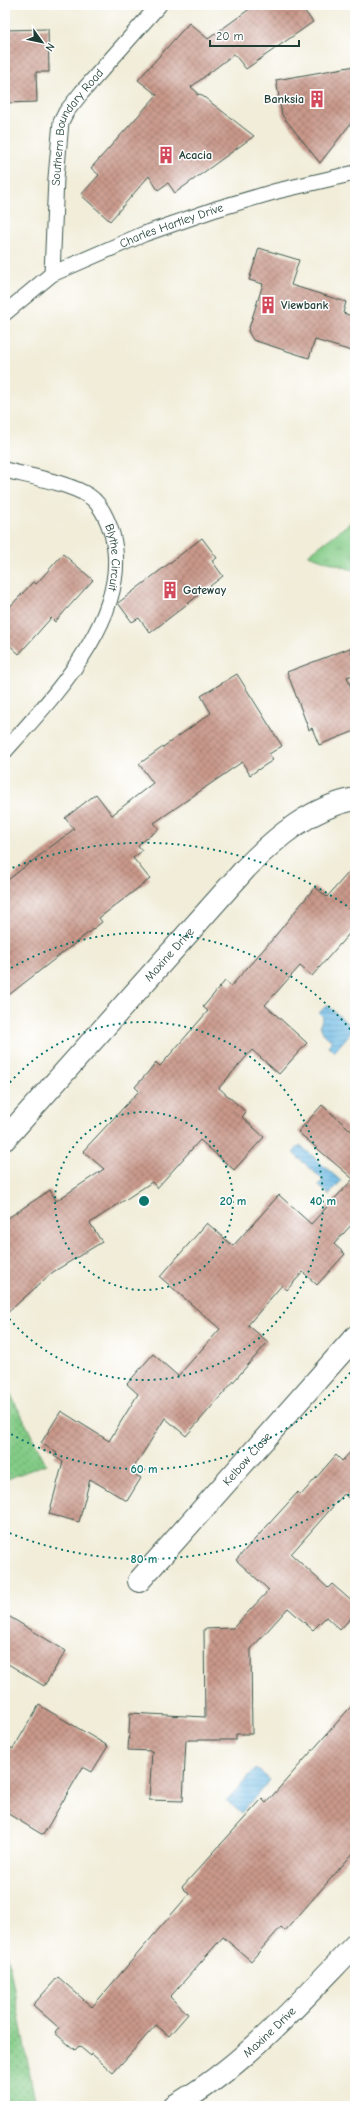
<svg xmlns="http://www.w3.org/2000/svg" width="360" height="2111" font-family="'Comic Neue',sans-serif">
  <defs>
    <pattern id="grass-dots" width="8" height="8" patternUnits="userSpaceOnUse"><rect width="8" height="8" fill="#82ca85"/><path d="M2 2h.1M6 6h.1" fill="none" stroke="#6aa56e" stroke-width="1.8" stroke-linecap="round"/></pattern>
    <pattern id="park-tufts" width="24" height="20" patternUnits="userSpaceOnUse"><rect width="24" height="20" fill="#82ca85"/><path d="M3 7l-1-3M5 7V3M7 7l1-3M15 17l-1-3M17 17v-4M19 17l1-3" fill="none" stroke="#6aa56e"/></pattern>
    <pattern id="water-rules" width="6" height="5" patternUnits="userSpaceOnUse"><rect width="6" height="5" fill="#6ab9e4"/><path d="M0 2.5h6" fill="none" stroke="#5798ba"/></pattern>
    <pattern id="building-cross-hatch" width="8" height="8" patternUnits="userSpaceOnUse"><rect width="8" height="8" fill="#c9988a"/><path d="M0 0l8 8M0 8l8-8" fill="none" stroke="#a37d72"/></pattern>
  </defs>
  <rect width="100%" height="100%" fill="#fff"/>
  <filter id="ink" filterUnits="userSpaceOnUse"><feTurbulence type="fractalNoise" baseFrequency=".025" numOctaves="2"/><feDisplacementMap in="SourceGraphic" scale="8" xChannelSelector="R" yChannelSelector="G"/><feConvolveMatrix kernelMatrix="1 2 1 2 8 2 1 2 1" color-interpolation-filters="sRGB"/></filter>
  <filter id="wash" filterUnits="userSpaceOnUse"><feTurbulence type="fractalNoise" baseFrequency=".012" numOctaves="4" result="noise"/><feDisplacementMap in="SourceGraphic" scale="16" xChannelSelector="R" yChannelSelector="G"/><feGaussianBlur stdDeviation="0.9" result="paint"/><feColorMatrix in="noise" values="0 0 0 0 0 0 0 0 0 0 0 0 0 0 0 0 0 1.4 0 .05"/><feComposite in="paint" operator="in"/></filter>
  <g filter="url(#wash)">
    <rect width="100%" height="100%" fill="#f1edd9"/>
    <g fill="url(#grass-dots)" stroke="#50845c">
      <path d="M5,1383L46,1464L5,1480Z"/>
      <path d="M5,1941L36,2106H5Z"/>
    </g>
    <path fill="url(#park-tufts)" stroke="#50845c" d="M355,519V571L308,555Z"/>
    <g fill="url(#water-rules)" stroke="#447b8c">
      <path d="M327,1005L354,1029L334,1052L328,1046L332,1041L323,1033L320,1025L323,1017L319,1013Z"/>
      <path d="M300,1145L341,1181L329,1195L318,1185L323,1180L293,1153Z"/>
      <path d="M256,1768L270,1780L241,1813L227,1801Z"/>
    </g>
    <g id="blocks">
      <g fill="url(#building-cross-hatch)">
        <path d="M255,5H300L313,22L246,69L234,54L191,87L197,92V95L200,94L254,136L175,193L168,183L158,190L149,176L110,221L81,195L99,175L91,168L157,95L138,80L189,23L208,39Z"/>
        <path d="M48,29L49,72H36L37,102L5,103V30Z"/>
        <path d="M355,66V118L320,163L282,115L276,80Z"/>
        <path d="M259,248L299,260L291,285L346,302L343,313L355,317V352L315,340L309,358L253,340L248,331L263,284L249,280Z"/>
        <path d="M202,538L217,558L212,561L223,576L150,633L139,618L132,622L118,603Z"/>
        <path d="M63,554L93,580L55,622L51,618L19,654L5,641V612L33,582L36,584Z"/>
        <path d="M350,648L355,663V674L347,677L355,698V731L319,745L312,728L309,730L287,672Z"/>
        <path d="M237,674L282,746L269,754L273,760L250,775L242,762L154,823L159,829L138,845L142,851L133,858L150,879L99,918L102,922L5,998V882L74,829L65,818L96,794L112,815L153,783L139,764L211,713L201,696Z"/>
        <path d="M355,865V927L312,976L300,966L265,1005L307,1043L279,1074L252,1050L219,1088L246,1112L242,1117L264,1137L234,1170L200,1140L157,1188L152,1182L90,1223L102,1242L53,1272L5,1315V1220L50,1190L56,1201L104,1169L83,1151L139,1091L135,1087L156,1063L160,1066L208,1011L203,1007L225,981L231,986L271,941L315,887L327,897Z"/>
        <path d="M322,1105L355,1134V1221L334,1244L345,1254L317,1285L303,1272L287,1290L282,1285L248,1325L268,1342L186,1436L165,1418L131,1472L141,1478L127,1501L90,1479L79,1522L49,1514L63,1462L54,1456L57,1453L41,1443L61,1411L109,1441L138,1394L127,1384L153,1354L178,1376L220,1329L160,1277L207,1223L233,1246L279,1195L311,1224L353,1179L298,1132Z"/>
        <path d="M355,1447V1504L344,1494L291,1554L328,1588L332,1584L355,1604V1613L340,1630L326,1617L313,1630L288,1608L251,1649L252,1734H236V1740H186L183,1801L149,1800L152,1751L128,1750L130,1713L205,1717L204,1629L233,1628L269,1590L236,1560L298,1492L301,1495L336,1455L342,1461Z"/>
        <path d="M5,1614L66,1651L44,1686L5,1662Z"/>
        <path d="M355,1702V1851L285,1931L281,1927L251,1961L223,1937L170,1997L188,2014L169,2036L156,2025L113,2073L92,2054L91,2056L79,2046L75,2050L55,2033L59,2028L33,2005L58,1977L92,2007L189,1894L182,1887L262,1799L266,1803Z"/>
        <path d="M39,1705L108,1746L92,1772L83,1767L43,1835L5,1812V1744L13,1749Z"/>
      </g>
    </g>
  </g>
  <g filter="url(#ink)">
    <use href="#blocks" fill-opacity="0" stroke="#3e574d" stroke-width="1"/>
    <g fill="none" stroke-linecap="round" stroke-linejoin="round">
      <g stroke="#3e574d" stroke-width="17">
        <g id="lane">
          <path id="s1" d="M52,274L56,178L61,122L66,112L82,92L159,5"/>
          <path id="s2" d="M5,313L52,274L144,234L216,209L277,191L355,173"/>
          <path id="s3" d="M5,470C28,476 70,483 89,496C101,504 108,521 112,534C134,614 53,697 5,751"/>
        </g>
      </g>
      <g stroke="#3e574d" stroke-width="24">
        <g id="street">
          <path id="s4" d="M5,1139L246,868C276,837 312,807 355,799"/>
          <path id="s5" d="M139,1581L355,1337"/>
          <path id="s6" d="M174,2106C244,2066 299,2003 355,1945"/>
        </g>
      </g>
      <use href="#lane" stroke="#fff" stroke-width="15"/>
      <use href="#street" stroke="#fff" stroke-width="22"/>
    </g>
  </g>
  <g fill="none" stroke="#0f766e" stroke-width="2" stroke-dasharray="2 4">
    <circle cx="144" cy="1201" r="89"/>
    <path d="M6 1087A179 179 0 1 1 6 1315"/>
    <path d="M354 1368A268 268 0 0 1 6 1431M6 971A268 268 0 0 1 354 1034"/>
    <path d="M354 1491A358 358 0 0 1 7 1532M7 870A358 358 0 0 1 354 911"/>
  </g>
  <defs>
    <g id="building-bare" transform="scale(1.38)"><path d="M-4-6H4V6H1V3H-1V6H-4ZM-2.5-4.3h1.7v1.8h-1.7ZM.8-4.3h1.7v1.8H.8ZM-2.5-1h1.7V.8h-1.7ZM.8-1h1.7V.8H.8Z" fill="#d1495b" stroke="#fff" stroke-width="2.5" paint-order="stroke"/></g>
  </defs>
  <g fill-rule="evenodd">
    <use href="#building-bare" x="317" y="99"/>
    <use href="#building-bare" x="166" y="155"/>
    <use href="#building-bare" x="268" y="305"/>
    <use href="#building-bare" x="170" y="590"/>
  </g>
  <g text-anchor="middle" stroke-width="3" stroke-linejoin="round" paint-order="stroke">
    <g font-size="12" font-weight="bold" fill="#1f3d34" stroke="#fff" text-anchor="start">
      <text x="304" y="103" text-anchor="end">Banksia</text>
      <text x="179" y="159">Acacia</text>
      <text x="281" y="309">Viewbank</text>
      <text x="183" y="594">Gateway</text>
    </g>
    <g font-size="12" fill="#1f3d34" stroke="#fff">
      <text dy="4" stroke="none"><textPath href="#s1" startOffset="153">Southern Boundary Road</textPath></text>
      <text dy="4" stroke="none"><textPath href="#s2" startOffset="190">Charles Hartley Drive</textPath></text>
      <text dy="4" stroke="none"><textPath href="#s3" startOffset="157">Blythe Circuit</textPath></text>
      <text dy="4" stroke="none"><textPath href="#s4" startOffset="247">Maxine Drive</textPath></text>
      <text dy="4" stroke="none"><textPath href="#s5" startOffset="163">Kelbow Close</textPath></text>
      <text dy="4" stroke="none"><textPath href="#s6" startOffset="121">Maxine Drive</textPath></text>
    </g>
  </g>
  <circle cx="144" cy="1201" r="6" fill="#0f766e" stroke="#fff" stroke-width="2"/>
  <g font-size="12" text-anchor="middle" font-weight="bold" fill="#0f766e" stroke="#fff" stroke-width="3" stroke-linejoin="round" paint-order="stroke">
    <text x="233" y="1205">20 m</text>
    <text x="323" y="1205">40 m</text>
    <text x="144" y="1473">60 m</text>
    <text x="144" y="1563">80 m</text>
  </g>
  <rect width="360" height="2111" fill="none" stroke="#fff" stroke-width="20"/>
  <g transform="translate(42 42) rotate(123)" stroke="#ffffff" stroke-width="3" paint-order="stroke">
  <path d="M0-3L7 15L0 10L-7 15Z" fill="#1f3d34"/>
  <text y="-6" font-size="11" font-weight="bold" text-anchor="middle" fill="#1f3d34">N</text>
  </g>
  <path d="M210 40v6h89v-6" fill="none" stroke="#1f3d34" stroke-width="2"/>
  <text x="216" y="40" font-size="12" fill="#1f3d34" stroke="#ffffff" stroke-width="3" paint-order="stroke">20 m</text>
</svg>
